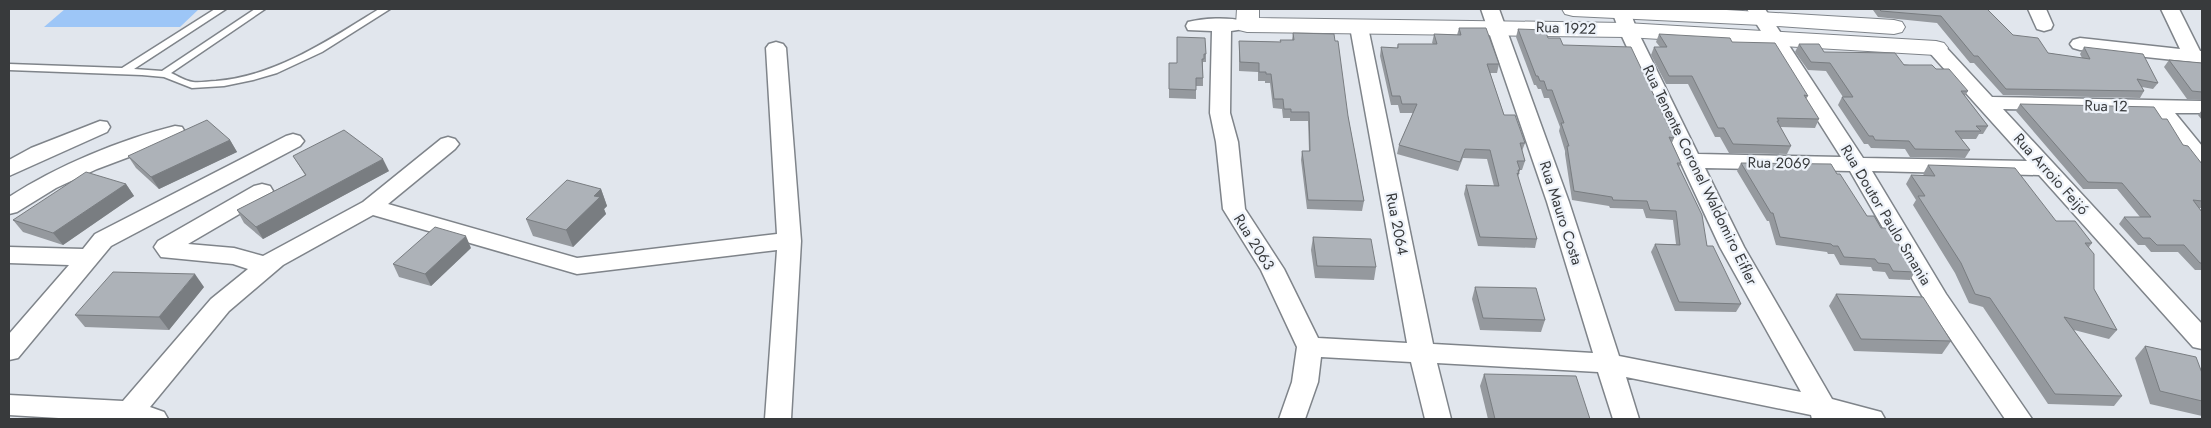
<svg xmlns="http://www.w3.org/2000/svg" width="2211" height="428" font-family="Jost,sans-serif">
  <rect width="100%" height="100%" fill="#e1e6ed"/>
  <path fill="#9dc6f7" d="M65,9H199L180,27H44Z"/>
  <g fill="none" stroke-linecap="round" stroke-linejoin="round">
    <g stroke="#7f848a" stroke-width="3">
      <path id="service" d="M215,9H226L134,69L162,71L255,9H265L171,73C178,76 185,81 193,82C200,83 208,81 216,81C276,76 329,40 379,9H390L322,52L277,73L253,80L224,86L192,88L164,77L142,75L9,70V64L122,68Z"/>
    </g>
    <g stroke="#7f848a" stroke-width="3">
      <g id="minor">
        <path d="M1481,9H1499L1569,202L1619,356L1801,392L1720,247L1619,30L1611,9H1629L1637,30L1698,154L1841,157L1747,9H1765L1863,158L2027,161L1929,52L1926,48L1929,44L1936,42L1943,44L1992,97L2202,101V113H2175L2202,146V166L2194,164L2153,112L2003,109L2202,324V349L2193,347L2039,175L1872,171L1946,294L2032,419H2005L1928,306L1850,171L1705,168L1744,247L1832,399L1881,412L1885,419H1812L1811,415L1626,377L1639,419H1613L1598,372L1437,363L1451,419H1425L1411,362L1321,357L1318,382L1305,419H1279L1292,382L1297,347L1261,270L1223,209L1216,142L1210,113L1212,31L1188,30L1186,26L1188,22C1204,18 1228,17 1244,21L1246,25L1244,29L1231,31L1230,113L1238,142L1245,209L1284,269L1318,338L1407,343L1350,27L1352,23L1359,21L1366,23L1368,27L1433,344L1593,353L1547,202Z"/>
        <path d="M2028,9H2046L2053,25L2051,29L2044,31L2037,29Z"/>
        <path d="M2161,9H2179L2200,51H2202V63L2080,50L2073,48L2070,44L2073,40L2080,38L2180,49Z"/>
        <path d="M776,42L783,44L786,48L801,241L791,419H765L777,250L577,274L373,215L283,265L229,311L150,407L164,412L168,419H75L9,415V395L123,401L211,299L248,269L233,264L161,257L154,247L158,241L254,186L262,184L270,186L273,191L270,196L188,244L234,248L263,256L363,202L441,139L448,137L455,139L459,144L455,149L388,204L577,258L777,234L766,48L769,44Z"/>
        <path d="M100,121L107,122L110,127L107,132L9,176V160L31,148Z"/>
        <path d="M175,126L182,127L185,132L182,137L97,169L56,188L17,212L9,214V197C57,166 119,140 175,126Z"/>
        <path d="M293,134L300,136L304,141L300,146L111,246L18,358L9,360V334L69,265L9,263V247L83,249L95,234L286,136Z"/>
      </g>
    </g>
    <g stroke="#7f848a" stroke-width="2">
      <g id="tertiary">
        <path d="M1237,9H1259V18L1626,23L1936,41L1944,43L1948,48L1944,53L1936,55L1626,37L1247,32L1239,30L1236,25Z"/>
        <path d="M1562,9H1710L1894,20L1902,22L1905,27L1902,32L1894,34L1762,25L1573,16L1565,14Z"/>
      </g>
    </g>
    <use href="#service" fill="#fff" fill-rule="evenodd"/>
    <use href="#minor" fill="#fff" fill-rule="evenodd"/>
    <use href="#tertiary" fill="#fff" fill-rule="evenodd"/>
  </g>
  <g fill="#95999e">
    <path d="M1849,9H1987L2013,35L2048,53L2082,58L2080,54L2084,47L2158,83L2153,89L2142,87L2144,91L2140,98L2003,95L1974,63H1970L1937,23L1878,17L1873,10Z"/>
    <path d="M1459,28L1499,64L1497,73H1490L1504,115L1525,143L1522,151L1525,161L1522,170H1520L1518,177L1537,239L1535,248L1478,246L1464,194L1466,185L1494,186L1487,159L1463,158L1458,171L1397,154L1399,145L1413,113H1400L1398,105H1391L1380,56L1381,47L1397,48L1398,44H1433L1432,43L1434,34L1457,35Z"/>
    <path d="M1518,29L1548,38L1563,45L1674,138L1672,143L1681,163L1679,167L1707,246L1741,304L1736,312L1675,311L1651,252L1655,244H1676L1673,220L1646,218L1643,209L1610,208L1609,206L1572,200L1565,154V151L1559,131L1560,127L1549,98H1544L1541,89H1538L1536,85H1534L1516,37Z"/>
    <path d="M1293,33L1348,116L1364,201L1362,211L1307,209L1301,160L1302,151H1309L1308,121H1290V118H1283L1282,109L1273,108L1270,83H1265V81H1258V72L1239,71V41L1280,42L1292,40Z"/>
    <path d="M1659,34L1732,42L1808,96L1806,99L1819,119L1815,128L1780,127L1791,146L1787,154L1729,153L1720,137H1715L1688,84H1666L1651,55L1654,47H1660L1656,42Z"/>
    <path d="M1177,37L1206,54V62H1203V86H1196V99L1169,98V63H1177Z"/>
    <path d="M1799,44L1824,52L1936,69L1968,91L1965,96L1988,126L1983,134H1979L1976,139H1961L1970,150L1965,158L1910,157L1905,149L1871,148L1868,144H1864L1838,105L1842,97H1843L1826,71L1808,70L1795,52Z"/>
    <path d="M2169,60L2202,63V100L2187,99L2164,67Z"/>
    <path d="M2020,104L2162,119L2183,145L2202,164V208H2199L2202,212V270H2195L2178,252H2151L2145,245H2138L2119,224L2124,217H2140L2117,189H2083L2016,111Z"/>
    <path d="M2202,110V120L2198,115Z"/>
    <path d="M230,140L237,152L159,189L136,168L128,156Z"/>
    <path d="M293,156L389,171L263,239L244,223L237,210L305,175Z"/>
    <path d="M1741,163L1837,174L1867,216L1881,228L1915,272L1910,280L1889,279L1885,272L1873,271L1871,267L1840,265L1834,254H1828L1827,252L1776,245L1769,221H1767L1737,171Z"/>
    <path d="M1928,165L2056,221L2092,243L2089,247L2094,289L2117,330L2109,339L2074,330L2122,396L2114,406L2048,404L1983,307L1969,303L1955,273L1913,205L1916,200L1906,184L1911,175H1924L1923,174Z"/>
    <path d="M126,184L134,196L63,245L23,232L13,220Z"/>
    <path d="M601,189L607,206L604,209L606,214L573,247L533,236L526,219Z"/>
    <path d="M1313,237L1376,267L1374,280L1315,278L1311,250Z"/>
    <path d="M471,248L431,286L399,277L393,264Z"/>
    <path d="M204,287L169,330L85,327L75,315Z"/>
    <path d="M1475,287L1545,320L1541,332L1480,330L1472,299Z"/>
    <path d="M1836,294L1951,341L1942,354L1854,351L1829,306Z"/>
    <path d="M2145,346L2202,373V416L2150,404L2135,358Z"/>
    <path d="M1484,374L1590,419H1488L1480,386Z"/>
  </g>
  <g fill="#797d81">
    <path d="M230,140L237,152L159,189L151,177Z"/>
    <path d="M383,159L389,171L263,239L256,227Z"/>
    <path d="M126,184L134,196L63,245L53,233Z"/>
    <path d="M601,189L607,206L604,209L606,214L573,247L566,230L594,196Z"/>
    <path d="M466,236L471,248L431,286L425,274Z"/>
    <path d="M195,274L204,287L169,330L159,317Z"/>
  </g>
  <g fill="#adb2b8" stroke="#797d81">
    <path d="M1879,9H1987L2013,35L2038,38L2048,53L2090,59L2084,47L2143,54L2158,83L2137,79L2144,91L2006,89L1978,56H1974L1941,16L1881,11Z"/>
    <path d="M1459,28H1486L1499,64H1487L1504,115H1515L1525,143H1520L1525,161H1517L1520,170H1518L1519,174L1517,173L1537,239L1480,237L1466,185L1499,186L1490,150L1465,149L1460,162L1399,145L1417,104H1402L1400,96H1392L1381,47L1398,48V44H1437L1434,34L1461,35Z"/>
    <path d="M1518,29L1545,30L1548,38H1560L1563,45L1631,47L1674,138L1669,137L1681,163H1677L1702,215L1707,246H1713L1741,304L1679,302L1655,244L1680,245L1676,211L1650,210L1647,201L1613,200L1612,197L1574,191L1567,146H1569L1561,123H1564L1552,90H1547L1544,81H1540L1538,76H1536Z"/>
    <path d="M1293,33L1334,34L1335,41H1338L1348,116L1364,201L1308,200L1302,151H1310L1309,112H1291V109H1284L1283,99H1274L1271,74H1266V72H1259V63L1240,62L1239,41L1281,42L1280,40H1294Z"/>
    <path d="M1659,34L1730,38L1732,42L1775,43L1808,96L1804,95L1819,119L1777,118L1779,121H1777L1791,146L1733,144L1724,128H1718L1692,76H1669L1654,47H1667Z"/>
    <path d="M1177,37L1205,38L1206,54H1204V59H1202L1203,78H1196V90L1169,89V63H1177Z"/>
    <path d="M1799,44H1819L1824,52L1895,53L1904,65H1932L1936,69H1949L1968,91H1961L1988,126H1976L1981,131H1955L1970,150L1915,149L1909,141L1875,140L1873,136H1869L1842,97H1853L1830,63L1811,62Z"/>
    <path d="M2169,60L2202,63V92L2192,91Z"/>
    <path d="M2020,104L2154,107L2162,119H2167L2183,145L2188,146L2202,164V201L2193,200L2202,212V263H2200L2184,245H2157L2150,238H2143L2124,217H2151L2122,183L2088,182Z"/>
    <path d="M207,120L230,140L151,177L128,156Z"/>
    <path d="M344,130L383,159L256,227L237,210L306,175L293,156Z"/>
    <path d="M1741,163L1831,164L1837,174H1840L1867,216H1874L1881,228H1889L1915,272L1893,271L1889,264L1878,263L1875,259L1844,257L1838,246H1833L1831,244L1780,237L1773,213H1771Z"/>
    <path d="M1928,165L2015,168L2056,221H2075L2092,243H2085L2094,254V289L2117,330L2064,317L2122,396L2055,394L1990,298L1975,294L1961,263L1918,196H1925L1911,175L1935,176Z"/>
    <path d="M86,172L126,184L53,233L13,220Z"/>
    <path d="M567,180L601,189L594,196L600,197L566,230L526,219Z"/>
    <path d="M435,227L466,236L425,274L393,264Z"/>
    <path d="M1313,237L1371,239L1376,267L1317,266Z"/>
    <path d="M113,272L195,274L159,317L75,315Z"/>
    <path d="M1475,287L1536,288L1545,320L1483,318Z"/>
    <path d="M1836,294L1923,297L1951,341L1861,339Z"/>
    <path d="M2145,346L2196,357L2202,373V401L2160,391Z"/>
    <path d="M1484,374L1576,376L1590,419H1495Z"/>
  </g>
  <g text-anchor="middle" stroke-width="4.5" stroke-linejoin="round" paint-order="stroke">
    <g font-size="15" fill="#383a3c" stroke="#eef3fa">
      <text transform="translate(1566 28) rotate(2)" y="5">Rua 1922</text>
      <text transform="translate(2106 106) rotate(1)" y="5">Rua 12</text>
      <text transform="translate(1779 163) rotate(1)" y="5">Rua 2069</text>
      <text transform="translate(2051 174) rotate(48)" y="5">Rua Arroio Feijó</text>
      <text transform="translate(1700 175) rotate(64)" y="5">Rua Tenente Coronel Waldomiro Eifler</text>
      <text transform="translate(1561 213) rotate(72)" y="5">Rua Mauro Costa</text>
      <text transform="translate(1886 215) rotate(59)" y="5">Rua Doutor Paulo Smania</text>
      <text transform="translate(1397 224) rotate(79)" y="5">Rua 2064</text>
      <text transform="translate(1254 242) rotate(58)" y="5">Rua 2063</text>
    </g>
  </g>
  <rect width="2211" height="428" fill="none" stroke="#383a3c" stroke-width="20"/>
</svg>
